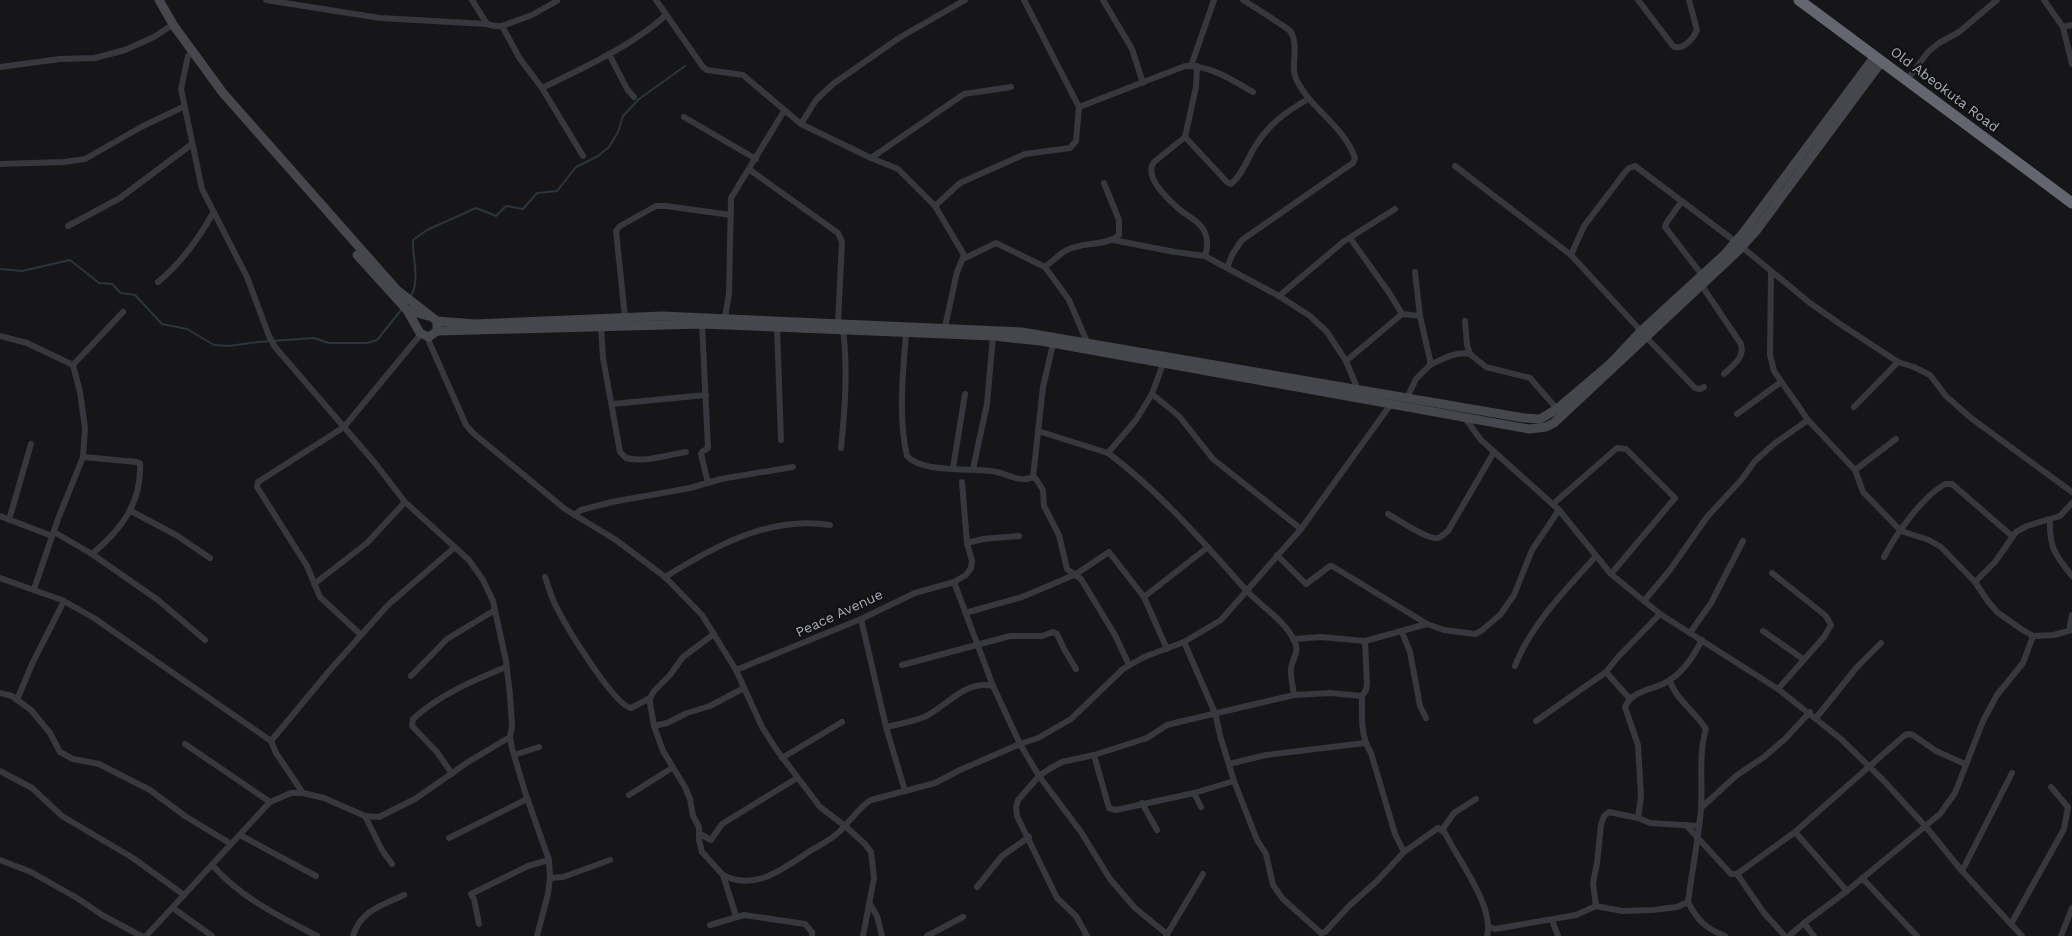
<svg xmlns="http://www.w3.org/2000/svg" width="2072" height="936" font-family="'Work Sans',sans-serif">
  <rect width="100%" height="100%" fill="#161618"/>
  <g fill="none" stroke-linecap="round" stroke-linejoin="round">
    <g stroke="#2c353c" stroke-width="2">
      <path d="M0,269L22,271L70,260L99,283L112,284L121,293L135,295L162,324L187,329L214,345L229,346L258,342L314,338L329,343H367L377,340L402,309"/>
      <path d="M410,297C421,282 412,257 413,240L427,230L476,208L496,216L506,206L523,209L537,193L557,191L576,167L598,156L609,147L618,132L623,116L639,99L685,66"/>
    </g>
    <g stroke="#37383d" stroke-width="6">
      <path d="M266,0L380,18L487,24L494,26H502L532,15L557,1L556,0"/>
      <path d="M472,0L487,24"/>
      <path d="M656,0L703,67L707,70L743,75L801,124L871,158L898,169L935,206L964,255L957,272L945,327"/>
      <path d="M1103,0L1132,49L1143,83"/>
      <path d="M1638,0L1673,46C1683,51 1693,39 1697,30L1689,0"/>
      <path d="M2044,0L2063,27L2072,64"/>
      <path d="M502,26L520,59L542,88L583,156"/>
      <path d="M2063,27L2072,25"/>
      <path d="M609,54L627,89L634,97"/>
      <path d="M188,56L181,89L202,189L247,277L269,336L275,347L375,463L405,502L469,560L483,580L493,601L506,661L510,695L512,726L510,737L512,748L525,792L549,860L550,878L548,894L537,936"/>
      <path d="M1191,66L1214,0"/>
      <path d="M1197,66L1196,87L1185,137L1154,162C1143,177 1168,199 1179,209C1187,216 1198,220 1203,229C1208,237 1208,247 1205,256"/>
      <path d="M0,67L60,59L95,58L125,50L154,37L169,27"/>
      <path d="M1907,80L1928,52L1939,43L1959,32L1997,0"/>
      <path d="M542,88C580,70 635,44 666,15"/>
      <path d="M1079,107L1185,66C1210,65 1232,80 1253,92"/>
      <path d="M684,117L756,159"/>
      <path d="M801,124L816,100L833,84L899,38L965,0"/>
      <path d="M1185,137L1227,182L1231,184C1242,175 1247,160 1254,148C1269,124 1284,113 1308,99"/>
      <path d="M871,158L964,94L1011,87"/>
      <path d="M0,164L64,162L85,159L143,126L183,107"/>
      <path d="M1455,166L1571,255L1641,331"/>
      <path d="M750,170L838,233L842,242L838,323"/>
      <path d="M1682,201L1667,222L1665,227L1702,275"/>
      <path d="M935,206L960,183L1025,154L1070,148L1076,141L1079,107L1024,0"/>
      <path d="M68,226L120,198L192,144"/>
      <path d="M1350,238L1390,294L1402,314"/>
      <path d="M1113,240L1175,252L1205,256L1279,296L1310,316L1327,332L1346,361L1358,390"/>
      <path d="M1742,247L1810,303L1840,324L1898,362L1914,367L1930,375L1946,396L1971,418L2072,492"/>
      <path d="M1571,255L1584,226L1626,171L1629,168L1635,166L1736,242"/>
      <path d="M963,259L996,243L1045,267L1069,300L1087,342"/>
      <path d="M1045,267C1052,262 1059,254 1067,250C1083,241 1105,247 1119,235V220L1104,183"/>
      <path d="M1227,268L1232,255L1242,240L1344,169L1353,163L1355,158C1344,126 1312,110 1297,81C1289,66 1300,48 1291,32C1288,28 1251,5 1243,0"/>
      <path d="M1415,272L1420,316"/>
      <path d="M1771,272L1770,355L1774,371L1808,420L1855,470L1863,492L1901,531L1929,540L1941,547L1975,582L1987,600L1997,612L2021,629L2033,636L2054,635L2072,630"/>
      <path d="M158,282C182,262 198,240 213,213"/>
      <path d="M1702,286L1741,344C1745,358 1733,365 1724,374"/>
      <path d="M1279,296L1343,242L1395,209"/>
      <path d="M625,317L616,231L620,226L656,206H666L731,215"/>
      <path d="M725,318L729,293L731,198L784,111"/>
      <path d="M1465,321L1467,345L1470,354L1486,367L1530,378L1557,409"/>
      <path d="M702,324L708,448L702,452L701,454L708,483"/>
      <path d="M601,326L603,358L620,452L626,458C645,463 666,455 686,452"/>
      <path d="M777,327L781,440"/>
      <path d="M906,333C903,371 898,419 907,456C922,473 969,468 991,471C1005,472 1020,484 1033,477L1043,387L1053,344"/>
      <path d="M0,336L27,343L73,365L80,392L85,428L83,457L58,519L34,589"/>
      <path d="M427,337L466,425L473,433L565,509L616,540L665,577L702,615L736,670L762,727L776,749L820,807L845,826L865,844L871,852L874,878L863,936"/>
      <path d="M1646,337L1695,388L1700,389L1704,387"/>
      <path d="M1346,361L1402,314L1420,316L1430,360V365L1416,379L1407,398"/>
      <path d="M1163,364L1152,394L1136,420L1108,453C1158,490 1205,544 1246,590C1262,607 1283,619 1294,640C1300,652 1293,657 1291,668C1290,676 1293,687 1294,695"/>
      <path d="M73,365L123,312"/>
      <path d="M1430,365C1443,359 1455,351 1470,354"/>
      <path d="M1152,394L1179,416L1213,459L1301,529"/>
      <path d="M612,404L706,395"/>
      <path d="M1854,407L1898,362"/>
      <path d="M1737,414L1781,382"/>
      <path d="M1038,431L1108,453"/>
      <path d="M841,448C845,409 848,369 843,329"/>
      <path d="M83,457L137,462L140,463C142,503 121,530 92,554"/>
      <path d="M953,468L965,394"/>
      <path d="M973,469L987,404L993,336"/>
      <path d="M1855,470L1896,439"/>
      <path d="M1033,477L1036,479L1043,490L1044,506L1059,535L1067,569L1081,579L1115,635L1129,665"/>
      <path d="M1553,504L1617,448L1626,449L1675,498L1611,574"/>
      <path d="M1559,510L1611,574L1660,614L1778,689L1841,739L1885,782L1926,827L1962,871L2022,936"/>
      <path d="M131,511L176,535L210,558"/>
      <path d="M1388,514C1399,520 1427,540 1438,538C1441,537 1445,533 1448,531L1494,452"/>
      <path d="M574,515L581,510L612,502L690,488L721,479L793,467"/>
      <path d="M0,516L52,536"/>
      <path d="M9,520L31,444"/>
      <path d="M2050,520C2049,547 2055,555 2072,576"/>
      <path d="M54,532L92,554L158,600L205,640"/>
      <path d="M967,543L983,539L1019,536"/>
      <path d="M1277,555L1306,584L1330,566H1332L1427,624L1444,630L1475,634L1481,631L1500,615L1514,595L1532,550L1559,510L1481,440L1464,417"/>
      <path d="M1884,557C1896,534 1922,497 1945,484H1952L2012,536"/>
      <path d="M1772,573L1826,616L1831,625L1824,637L1778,689"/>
      <path d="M545,577C549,588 552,600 558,610C567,628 614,705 631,708L650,698"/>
      <path d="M665,577C713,547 770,515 830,525"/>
      <path d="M0,578L62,600L94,618L271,741L330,670L388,605L455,547"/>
      <path d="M954,582L993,686L1020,744L1039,776L1081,832L1110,879L1135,908L1167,934"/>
      <path d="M1975,582L1995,562L2016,532L2027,526L2060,516L2072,503"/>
      <path d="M314,584L367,543L405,502"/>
      <path d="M1144,597L1208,547"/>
      <path d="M1644,601L1670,570L1707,517L1742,479L1755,461L1774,444L1808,420"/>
      <path d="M965,613L1022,597L1053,584L1076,574L1109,552L1144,597L1167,649"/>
      <path d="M861,619L886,727L905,791"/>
      <path d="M1763,631L1803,659"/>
      <path d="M2069,631L2072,615"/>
      <path d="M1402,632L1410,652L1420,706L1426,718"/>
      <path d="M1690,633L1711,603L1743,541"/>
      <path d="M714,634L683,657L670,675L654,691L650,698V703L654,726L663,751L685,787L690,799L693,816L699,827V840L702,852L723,875L736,916"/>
      <path d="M361,635L320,597L307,566L257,487L258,482L344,427L421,334"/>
      <path d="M1293,639L1321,637L1365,641L1427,624"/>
      <path d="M1184,642L1215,713L1221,739L1234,781L1257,840L1266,854L1273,885L1283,899L1321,933L1325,932L1349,906L1377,881L1404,852L1438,828L1445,833C1458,860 1495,907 1487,936"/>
      <path d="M902,665L1010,636H1042L1053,632L1057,634L1064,649L1076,669"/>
      <path d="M1515,666C1531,624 1566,590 1596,556"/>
      <path d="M736,670L861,619L915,593L954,582L966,575L971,568L972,561L967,543L962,482"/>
      <path d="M1606,672L1629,698"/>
      <path d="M411,676L447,639L495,610"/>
      <path d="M1670,681C1676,699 1695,712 1706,729C1698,756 1703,783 1701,810C1698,841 1692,871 1688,902C1698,921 1705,928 1725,936"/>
      <path d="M0,693L12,696L31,710L50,733L60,752L73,759L99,764L150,790L185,816L231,844"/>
      <path d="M1362,696C1362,716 1360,736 1371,753L1395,834L1404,852"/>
      <path d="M17,700L32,664L64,601"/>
      <path d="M1816,718L1857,667L1881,643"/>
      <path d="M1536,721L1606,672L1618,657L1660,614"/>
      <path d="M654,726L667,723L687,713L710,706L744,688"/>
      <path d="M886,727C899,724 912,722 924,717C946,707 966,679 993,686"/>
      <path d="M271,741L276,753L303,793"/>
      <path d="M185,744L270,802"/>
      <path d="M514,755L539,747"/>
      <path d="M1094,755L1109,808L1116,810L1194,793L1234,781"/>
      <path d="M782,758L842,722"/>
      <path d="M1229,764L1266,755L1365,743"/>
      <path d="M0,771L32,788L62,816L133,858L184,895"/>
      <path d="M452,774L437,752L412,726L413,719C439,695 474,680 506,667"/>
      <path d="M1194,793L1201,807"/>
      <path d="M629,795L672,768"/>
      <path d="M1142,803L1157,830"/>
      <path d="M1701,808L1737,775L1764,757L1785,739L1810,712"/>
      <path d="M365,816L382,850L392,864"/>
      <path d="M1638,818L1641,796L1638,745L1625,707C1634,688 1654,691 1670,680C1685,670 1694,655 1702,640"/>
      <path d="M1686,825L1731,874H1737L1795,832L1905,735L1909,734L1913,735L1936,751L1965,764"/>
      <path d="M1442,830L1454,813L1476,799"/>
      <path d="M1795,832L1847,891"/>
      <path d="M700,834L711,840L722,824L797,778"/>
      <path d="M240,835L316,876"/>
      <path d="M449,838L527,799"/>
      <path d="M0,860L31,872L77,898L102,915L141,936"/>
      <path d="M212,865C241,898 279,916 317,936"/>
      <path d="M1962,871L2012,773"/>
      <path d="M1737,874L1764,913L1785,936"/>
      <path d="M723,875C755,892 784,868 810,851C820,845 831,840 839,832C850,822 858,808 871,800L935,783L960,770L1020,744L1038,738L1071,719L1123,669L1144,657L1184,642L1221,620L1301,529L1391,404"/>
      <path d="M550,878L563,877L610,860"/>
      <path d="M1862,878L1917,936"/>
      <path d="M977,887L1002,856L1029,837"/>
      <path d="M870,904L877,916L882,936"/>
      <path d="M1596,906L1593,883L1597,863L1601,825L1604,816L1609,812L1638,818L1650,823L1699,826"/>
      <path d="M173,908L212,936"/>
      <path d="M1552,920L1558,936"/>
      <path d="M1804,923L1814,936"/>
      <path d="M479,924L474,899L471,894L528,866L549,860"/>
      <path d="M2011,924L2064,829L2068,807L2051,787"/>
      <path d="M710,925L744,915L805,924L812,932V936"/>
      <path d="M1489,927L1495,929L1576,915L1596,906L1622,911L1653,910L1677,907L1688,902"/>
      <path d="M146,936L270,802L291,793H303L324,798L365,816L379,817L415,799L468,762L510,737"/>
      <path d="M353,936C360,911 382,905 404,895"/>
      <path d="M927,936L963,917"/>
      <path d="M1087,936L1076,916L1057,898L1017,816L1016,807L1018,800L1039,776L1051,768L1062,762L1094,755L1147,738L1167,725L1179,722L1294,695L1330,693L1362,696L1366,690L1367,684L1365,641"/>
      <path d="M1166,936L1203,874"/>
      <path d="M1789,936L1804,923L1847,891L1940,814L1955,793L1983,721L1997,695L2023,663L2033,636"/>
      <path d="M2061,936L2072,908"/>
    </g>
    <g stroke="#45474d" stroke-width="9">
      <path d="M159,0L174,26L223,93L397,290L437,321V331L429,337L420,333L407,310L428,316"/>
      <path d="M357,255L407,310"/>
      <path d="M437,321L475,324L662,316L1022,332L1524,418L1540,419L1557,409L1610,364L1641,331L1725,254L1744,232L1875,56"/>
      <path d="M437,331L702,324L993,336L1041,341L1529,429L1546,427L1554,423L1738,251L1756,231L1882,61"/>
    </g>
    <path stroke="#63666e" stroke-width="11" d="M1799,0L2072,203"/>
  </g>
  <g text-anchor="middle" stroke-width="4.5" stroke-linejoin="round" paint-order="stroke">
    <g font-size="14" fill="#a8adb8" stroke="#111113">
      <text transform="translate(1945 89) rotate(37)" y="5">Old Abeokuta Road</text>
      <text transform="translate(839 613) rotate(-25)" y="5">Peace Avenue</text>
    </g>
  </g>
</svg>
